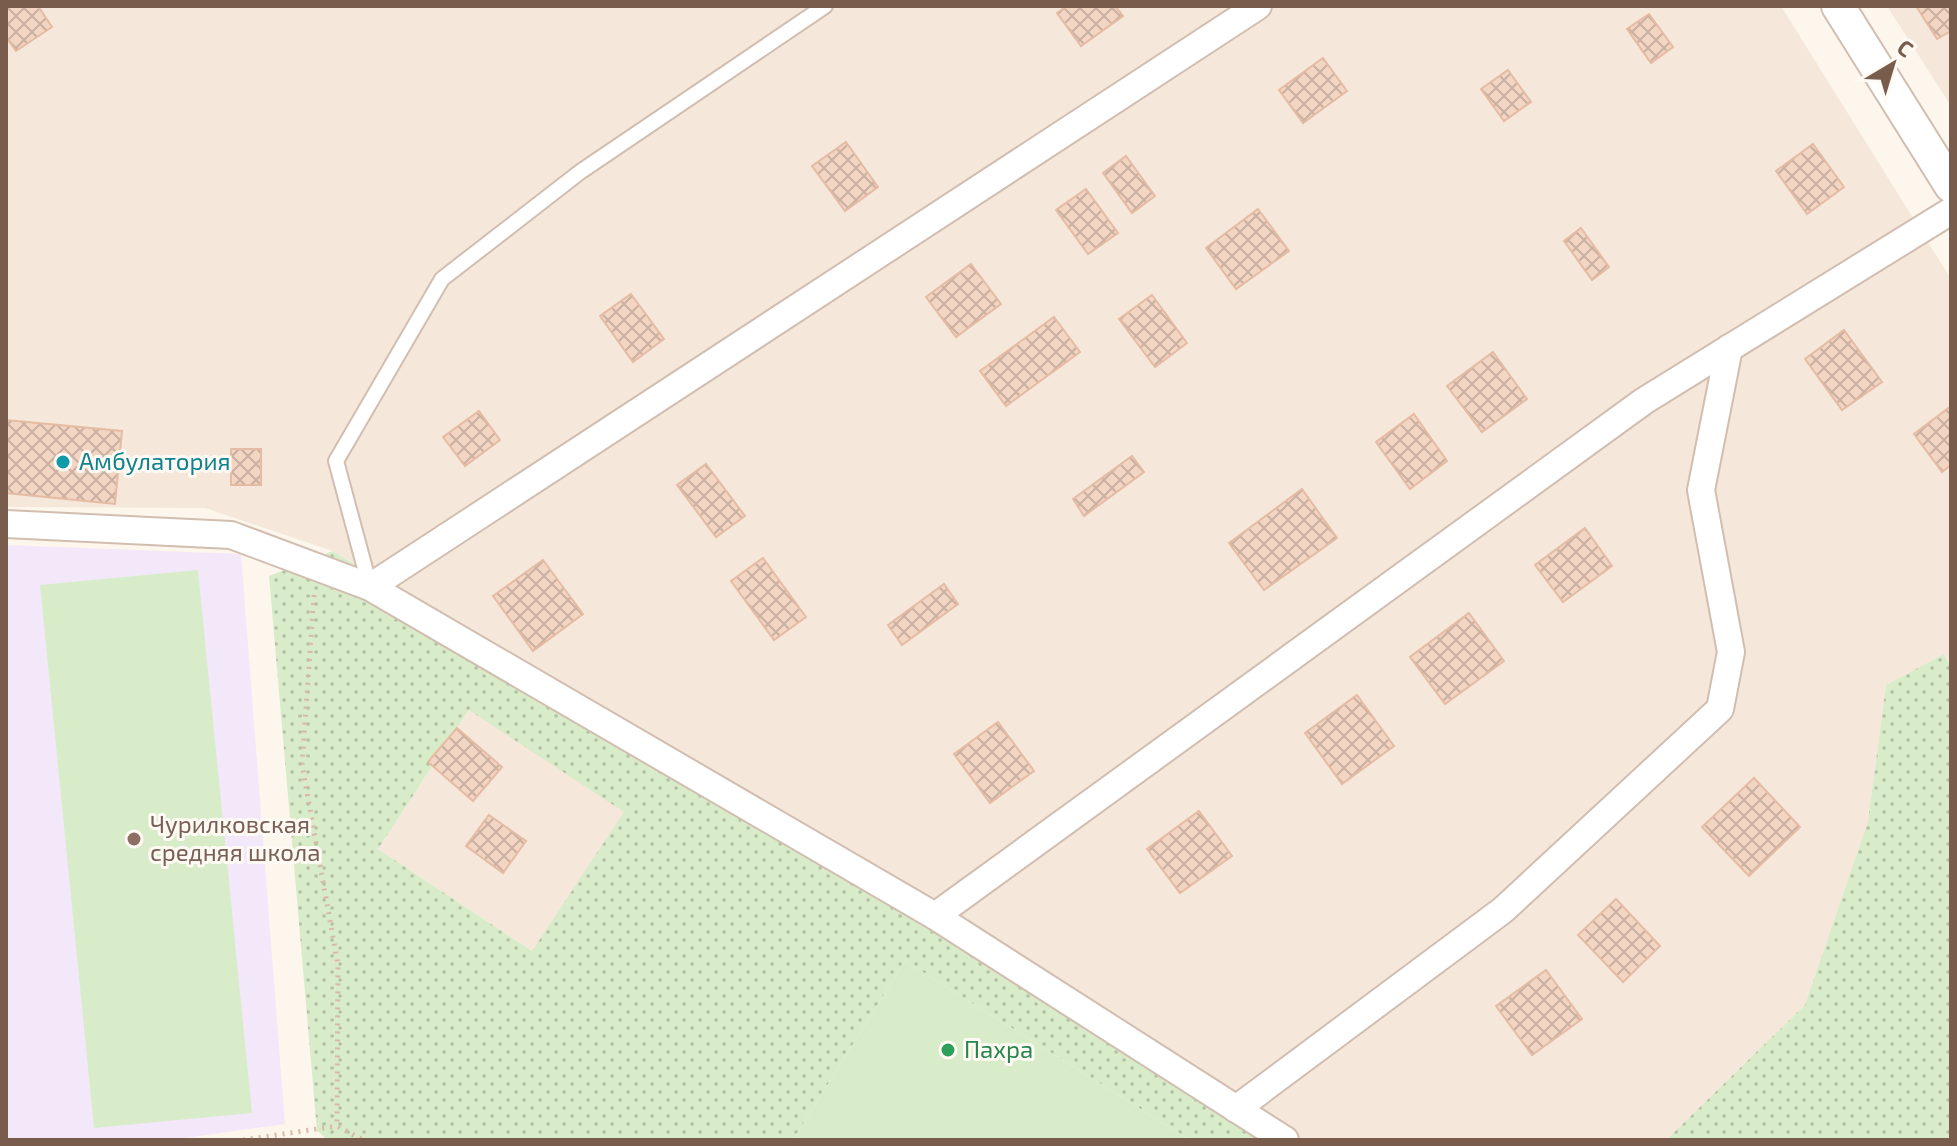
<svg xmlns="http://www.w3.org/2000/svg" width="1957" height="1146" font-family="'Exo 2',sans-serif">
  <defs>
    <pattern id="grass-dots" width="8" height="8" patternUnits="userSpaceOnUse" patternTransform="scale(2)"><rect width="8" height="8" fill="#d8ecc9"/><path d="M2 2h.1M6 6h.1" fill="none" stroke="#b4c2a5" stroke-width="1.8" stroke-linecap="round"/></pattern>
    <pattern id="building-cross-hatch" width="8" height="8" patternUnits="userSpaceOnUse" patternTransform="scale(2)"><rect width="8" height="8" fill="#f3d5c3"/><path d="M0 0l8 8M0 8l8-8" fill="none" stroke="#cab0a1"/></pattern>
  </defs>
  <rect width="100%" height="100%" fill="#fdf6ec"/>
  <g fill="#f5e8da">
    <path d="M6,6H1781L1951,279V667L1944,654L1886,685L1868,821L1805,1005L1666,1140H1299L333,551L205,508L6,507Z"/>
    <path d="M1887,6H1951V106Z"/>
    <path d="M470,709L625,812L532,951L378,849Z"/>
  </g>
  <path fill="#f3e8fa" d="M6,545L241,554L285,1124L171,1140H6Z"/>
  <g fill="url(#grass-dots)" fill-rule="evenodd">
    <path d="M333,551L410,599L1299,1140H1190L905,961L793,1140H328L317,1131L269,576ZM469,710L624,812L532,951L378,849Z"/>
    <path d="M1944,654L1951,667V1140H1666L1805,1005L1868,821L1886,685Z"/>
  </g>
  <g fill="#d8ecc9">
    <path d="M198,570L252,1113L94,1128L40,585Z"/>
    <path d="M905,961L1190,1140H793Z"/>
  </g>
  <g fill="url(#building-cross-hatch)" stroke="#e6bba3" stroke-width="2">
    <path d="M6,6H38L52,27L16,51L6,37Z"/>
    <path d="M1067,6H1115L1123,16L1081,46L1057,13Z"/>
    <path d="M1916,6H1951V31L1937,39Z"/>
    <path d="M1649,14L1673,47L1651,63L1627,29Z"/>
    <path d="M1323,58L1347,91L1303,123L1279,90Z"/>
    <path d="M1508,70L1531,102L1504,121L1481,89Z"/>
    <path d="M846,142L878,187L845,211L812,166Z"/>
    <path d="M1813,144L1844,187L1807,214L1776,171Z"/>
    <path d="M1126,156L1155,196L1132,213L1103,173Z"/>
    <path d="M1086,189L1118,233L1088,254L1056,210Z"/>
    <path d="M1258,209L1289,251L1236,289L1206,248Z"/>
    <path d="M1581,228L1609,267L1592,280L1564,241Z"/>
    <path d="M971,264L1001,304L956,337L926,297Z"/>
    <path d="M631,294L664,339L633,362L600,316Z"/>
    <path d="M1152,295L1187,343L1155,367L1119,319Z"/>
    <path d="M1054,317L1080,352L1006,406L980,371Z"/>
    <path d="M1844,330L1882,382L1842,410L1805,359Z"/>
    <path d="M1493,352L1527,399L1482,432L1447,386Z"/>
    <path d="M1951,406V465L1942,472L1914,434Z"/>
    <path d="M479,411L500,440L465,466L443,437Z"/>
    <path d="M1414,414L1447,461L1410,489L1376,442Z"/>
    <path d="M6,420L122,431L115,504L6,493Z"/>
    <rect x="231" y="449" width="30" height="36"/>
    <path d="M1132,456L1144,472L1084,516L1073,499Z"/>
    <path d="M706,464L745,516L716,537L677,485Z"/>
    <path d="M1302,489L1337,538L1264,590L1229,543Z"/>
    <path d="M1585,528L1612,566L1563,602L1535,565Z"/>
    <path d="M763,558L806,617L774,640L731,581Z"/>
    <path d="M543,560L583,614L533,651L493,596Z"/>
    <path d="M944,584L958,604L902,645L888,625Z"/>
    <path d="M1469,613L1504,661L1445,704L1410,657Z"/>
    <path d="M1357,695L1394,746L1342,784L1305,733Z"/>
    <path d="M998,722L1034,771L990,803L954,754Z"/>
    <path d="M457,728L502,767L473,801L428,762Z"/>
    <path d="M1754,778L1800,827L1749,876L1702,827Z"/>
    <path d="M1199,811L1232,856L1180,893L1147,849Z"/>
    <path d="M489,815L526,841L503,873L466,846Z"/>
    <path d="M1616,899L1660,946L1623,982L1578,935Z"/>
    <path d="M1546,970L1582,1019L1532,1055L1496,1006Z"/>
  </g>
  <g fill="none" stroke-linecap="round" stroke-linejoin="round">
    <g stroke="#d1beb0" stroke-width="18">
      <path id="service" d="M370,587L336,461L442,279L580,172L825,6"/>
    </g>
    <g stroke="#d1beb0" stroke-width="30">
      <g id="minor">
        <path d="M6,524L231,535L370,587L935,916L1285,1140"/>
        <path d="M370,587L1258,6"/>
        <path d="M935,916L1644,401L1951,211"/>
        <path d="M1236,1109L1503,910L1720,709L1731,652L1701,490L1729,348"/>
      </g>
    </g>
    <g stroke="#d1beb0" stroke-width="36">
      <path id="tertiary" d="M1838,6L1951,186"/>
    </g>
    <g stroke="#d9b8a5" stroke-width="5" stroke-dasharray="2 6" stroke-linecap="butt">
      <path d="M314,595L302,765L338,965L337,1126L363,1140"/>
      <path d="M243,1140L337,1126"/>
    </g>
    <use href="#service" stroke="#fff" stroke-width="14"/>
    <use href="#minor" stroke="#fff" stroke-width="26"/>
    <use href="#tertiary" stroke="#fff" stroke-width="32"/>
  </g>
  <circle fill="#0f9aa8" stroke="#fffaf3" stroke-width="3" cx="63" cy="462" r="8"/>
  <circle fill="#8d6e63" stroke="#fffaf3" stroke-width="3" cx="134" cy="839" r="8"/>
  <circle fill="#2e9e5b" stroke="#fffaf3" stroke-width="3" cx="948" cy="1050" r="8"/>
  <g text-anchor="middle" stroke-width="6" stroke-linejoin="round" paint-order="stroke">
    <g font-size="24" fill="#0d838f" stroke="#fffaf3" text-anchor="start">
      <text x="79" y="470">Амбулатория</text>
    </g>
    <g font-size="24" fill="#785e54" stroke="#fffaf3" text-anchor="start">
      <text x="150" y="833">Чурилковская<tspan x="150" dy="28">средняя школа</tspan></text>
    </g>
    <g font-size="24" fill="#27864d" stroke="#fffaf3" text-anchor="start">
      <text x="964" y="1058">Пахра</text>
    </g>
  </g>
  <rect width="1957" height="1146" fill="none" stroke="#7a5c4d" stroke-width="16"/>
  <g transform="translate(1893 64) rotate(38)" stroke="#fffaf3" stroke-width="6" paint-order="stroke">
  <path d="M0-6L14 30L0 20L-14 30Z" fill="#7a5c4d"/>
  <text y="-12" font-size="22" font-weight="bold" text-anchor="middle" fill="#7a5c4d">С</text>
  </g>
</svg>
